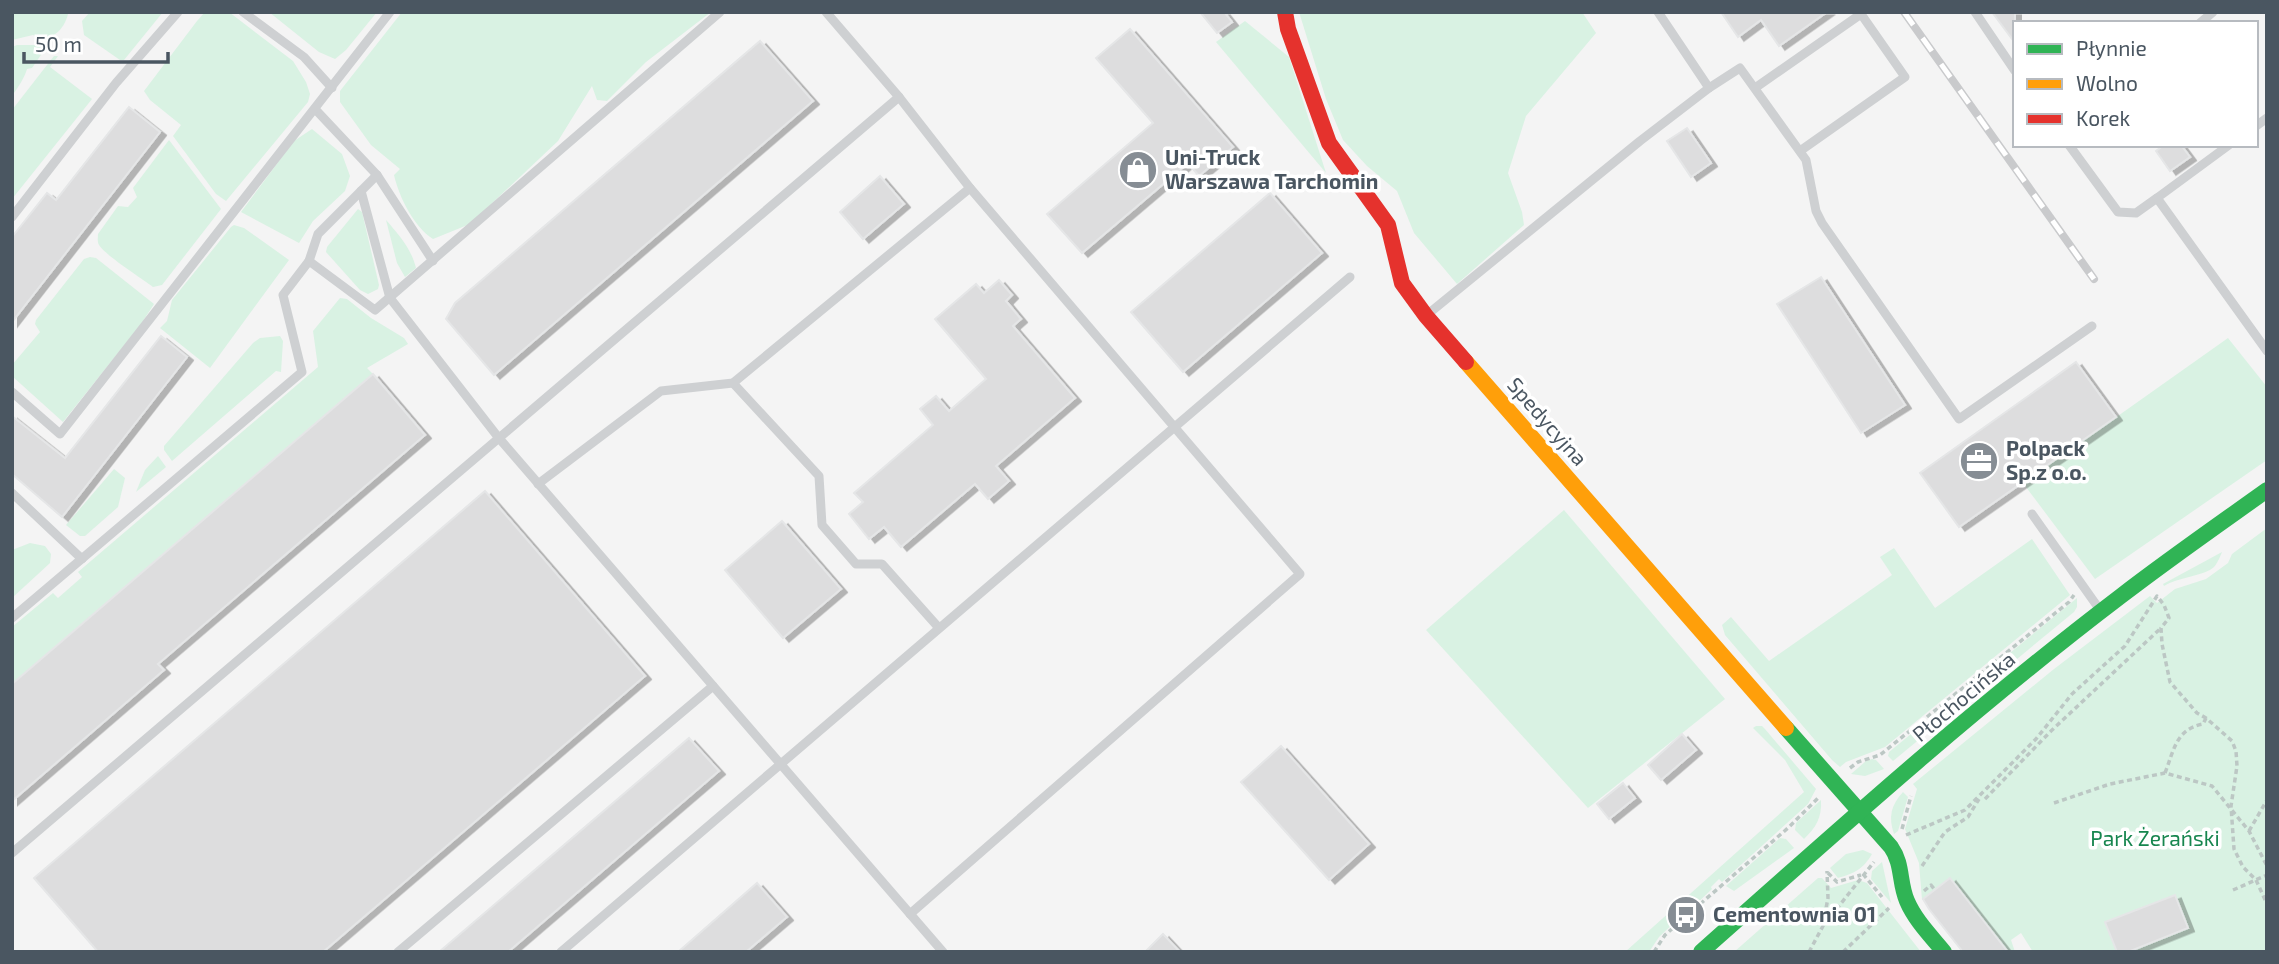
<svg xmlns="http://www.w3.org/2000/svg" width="2279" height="964" font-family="'Exo 2',sans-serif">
  <defs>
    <filter id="shadow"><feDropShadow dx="6" dy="3.5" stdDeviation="0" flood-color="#0004"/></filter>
  </defs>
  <rect width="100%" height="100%" fill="#f4f4f4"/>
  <g fill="#d9f2e3">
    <path d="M12,12H67L68,14C64,31 49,44 33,35L12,40Z"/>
    <path d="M90,12H163L124,60H120L84,35L82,21Z"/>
    <path d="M205,12H229L293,61L306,82L310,94L308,102L226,201L216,194L173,136L181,125L150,100L144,91L197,21Z"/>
    <path d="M269,12H377L346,50L335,59L319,52Z"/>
    <path d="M402,12H711L646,62L607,101L597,100L592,86L558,141L470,224L433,239C414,227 399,197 394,175L400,169L371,145L340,102V91Z"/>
    <path d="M1299,12H1582L1596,33L1526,116L1508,173L1522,212L1524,225L1457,284L1414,233L1397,191L1367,166L1343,140L1326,99Z"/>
    <path d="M1245,21L1289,57L1326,173L1216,42Z"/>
    <path d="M17,45H34L45,49L32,68L27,69C24,79 18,87 12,96V47Z"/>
    <path d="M54,56H58L50,67L92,99L12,199V110Z"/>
    <path d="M312,129L342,154L350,176L345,191L313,221L299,243L241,212L294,141Z"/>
    <path d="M169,140L221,209L162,285L153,287C141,278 105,255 99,245C97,241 98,237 98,234L118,206L128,207L137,197L133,188Z"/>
    <path d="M358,209L362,212L379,285L378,289L368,294L360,290L326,252L327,247Z"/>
    <path d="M386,220C399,235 411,248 416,268L405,277L397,263Z"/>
    <path d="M234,225L244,228L289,260L210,368L160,328L167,321L172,300L231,227Z"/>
    <path d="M90,257L96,258L154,304L141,324L63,422L12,376V365L40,332L35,324L36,320L84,259Z"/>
    <path d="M340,298L347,299L371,318L404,338L408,344L367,368L373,374L12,684V627L53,593L58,598L82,577L78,572L318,367L313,331Z"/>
    <path d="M280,336L283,341L281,372L276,371L172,461L164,450V446L253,343L260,338Z"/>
    <path d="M2228,338L2267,387V460L2095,579L2023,483Z"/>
    <path d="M158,456L166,467L136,492L145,470Z"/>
    <path d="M114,469L125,478L118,507L85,536H80L66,525Z"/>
    <path d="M1564,510L1725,699L1588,808L1426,630Z"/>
    <path d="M2267,528V952H2033L2021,933L2011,940L2015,952H2008L1950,878L1922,900L1919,863L1905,829L1917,789L1913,784L2054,669L2150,596L2157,603L2175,589L2206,579L2228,563L2232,554Z"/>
    <path d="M2032,539L2070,595L1885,747L1846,762L1840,767L1832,760L1725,635L1722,625L1731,617L1769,661L1892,575L1880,557L1894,548L1935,608Z"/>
    <path d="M30,543L45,546L51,554L50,563L12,598V550Z"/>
    <path d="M2222,552C2220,557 2217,564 2214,567C2205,576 2178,577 2164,586L2163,584Z"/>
    <path d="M2077,598V607L2074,612L1893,761L1888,756L1889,752Z"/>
    <path d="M1756,726H1762L1765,729L1816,789L1808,804L1722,882L1719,879L1711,887L1712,889L1693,907L1690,905L1676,918L1677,920L1659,937L1649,952H1625L1804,792L1785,760L1753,728Z"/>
    <path d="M1872,759L1876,760L1884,769L1865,776L1851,774L1866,761Z"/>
    <path d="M1903,792L1908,797L1898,831L1894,834C1888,817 1891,805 1903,792Z"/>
    <path d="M1821,800C1822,818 1816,827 1804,839L1795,830L1796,823Z"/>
    <path d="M1780,838L1786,839L1794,848L1734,891L1726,886Z"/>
    <path d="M1863,850L1872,854C1863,869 1855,873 1838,878L1830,868L1846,854Z"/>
    <path d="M1882,862L1891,903L1871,879L1872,871Z"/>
    <path d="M1818,878H1822L1831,888L1858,880L1867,883L1921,952H1734Z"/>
  </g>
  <g fill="#ddddde" stroke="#e5e6e7" stroke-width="2" filter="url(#shadow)">
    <path d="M1200,12H1224L1232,22L1217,33Z"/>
    <path d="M1721,12H1827L1779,46L1761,20L1738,37Z"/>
    <path d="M1992,12H2015V43Z"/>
    <path d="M1130,29L1233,147L1199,176L1188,163L1082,253L1047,214L1153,123L1096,58Z"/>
    <path d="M760,41L813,101L494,375L446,319L455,303Z"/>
    <path d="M129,107L160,132L12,322V237L47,193L56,200Z"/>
    <path d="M1687,128L1711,163L1691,177L1667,141Z"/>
    <path d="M2164,145H2181L2190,157L2170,171L2156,151Z"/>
    <path d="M880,176L904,204L863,239L840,212Z"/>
    <path d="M1270,193L1322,253L1183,372L1131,312Z"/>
    <path d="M1821,277L1905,405L1861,433L1777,304Z"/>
    <path d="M999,280L1012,295L1006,301L1021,319L1013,326L1075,398L996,466L1009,481L988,499L975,484L901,547L884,527L869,539L849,514L863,502L854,493L933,425L920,409L936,396L949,411L986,379L935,319L976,284L984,293Z"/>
    <path d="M161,336L187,357L62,517L12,474V416L65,458Z"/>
    <path d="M2076,362L2116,417L1959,527L1920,473Z"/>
    <path d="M373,374L425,435L158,664L164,670L12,801V684Z"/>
    <path d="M485,491L645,676L323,952H98L34,878Z"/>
    <path d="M782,521L841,589L783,638L725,570Z"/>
    <path d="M1682,734L1696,750L1661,780L1648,765Z"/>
    <path d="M689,738L719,771L508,952H439Z"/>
    <path d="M1281,746L1369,844L1329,880L1241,782Z"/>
    <path d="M1623,783L1635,798L1609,819L1597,804Z"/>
    <path d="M1950,878L2008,952H1963L1929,909L1923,899Z"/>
    <path d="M757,883L787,917L746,952H678Z"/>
    <path d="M2175,895L2188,928L2128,952H2117L2105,922Z"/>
    <path d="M1163,934L1180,952H1145Z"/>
  </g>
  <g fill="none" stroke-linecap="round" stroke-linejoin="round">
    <g stroke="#bcc7c4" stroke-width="3.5" stroke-dasharray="5 3.5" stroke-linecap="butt">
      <path d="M1850,768L1858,762L1880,755L2069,602L2074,595"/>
      <path d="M2165,773C2174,750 2176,729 2203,724L2206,718"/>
      <path d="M1985,799L2051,731L2161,628"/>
      <path d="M2054,803L2110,784L2165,773L2212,786L2249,831L2267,866"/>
      <path d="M1902,829L1911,796"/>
      <path d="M2249,831L2267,800"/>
      <path d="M1906,835L1965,810L2036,739L2072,694L2125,646L2157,596L2164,605L2169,618L2161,628L2162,644L2170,682L2197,713L2206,718L2232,741L2236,751L2237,766L2231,806L2234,849L2243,867L2256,880L2267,904"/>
      <path d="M1922,866L1945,832L1968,817L1979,799"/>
      <path d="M1828,873L1837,882L1861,875"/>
      <path d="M1863,874L1882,897"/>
      <path d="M2233,890L2267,875"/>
      <path d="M1924,891L1931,885L1935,890"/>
      <path d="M1823,924L1828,898L1827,871"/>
      <path d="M1654,952L1665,935L1673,928L1682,924L1695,912L1699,905L1788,828L1820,796"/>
      <path d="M1809,952L1823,926L1874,862"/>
      <path d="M1843,952L1889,908"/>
    </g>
    <g stroke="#ced0d2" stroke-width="9">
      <path d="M243,12L304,57L332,88"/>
      <path d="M826,12L899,97L970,188L1300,574L910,914"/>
      <path d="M1975,12L2015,71"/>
      <path d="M2200,23L2213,12"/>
      <path d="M1709,88L1740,68L1806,160L1816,211L1822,223L1959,419L2092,326"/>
      <path d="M1755,88L1861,14L1905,77L1800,151"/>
      <path d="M315,109L377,175L433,261"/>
      <path d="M2256,126L2267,118"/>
      <path d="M2069,145L2118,212L2136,213L2157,198"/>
      <path d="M2229,145L2157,198L2267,351"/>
      <path d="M377,175L361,191L390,298L498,437L943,952"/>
      <path d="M12,217L116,83L178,12"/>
      <path d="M309,261L375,310L720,12"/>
      <path d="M1428,314L1640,141L1709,88L1658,12"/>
      <path d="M733,383L819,476L822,525L856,564H882L939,628"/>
      <path d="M12,392L60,434L390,12"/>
      <path d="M538,484L661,391L733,383L970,188"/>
      <path d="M12,493L82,559"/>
      <path d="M2032,514L2100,610"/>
      <path d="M12,618L302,372L283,295L309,261L318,234L361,191"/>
      <path d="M12,853L899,97"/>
      <path d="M398,952L713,686"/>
      <path d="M561,952L1350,277"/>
    </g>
    <g stroke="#30b455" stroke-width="16">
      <path d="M1786,728L1891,847C1903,864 1899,883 1907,901C1915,920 1931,936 1944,952"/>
      <path d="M1701,952C1838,830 1975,707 2121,596C2169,559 2218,525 2267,490"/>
    </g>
    <path stroke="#ff9f0a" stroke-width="16" d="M1466,362L1786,728"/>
    <path stroke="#e5322d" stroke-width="16" d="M1285,12L1288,29L1329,143L1388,225L1402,283L1426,316L1466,362"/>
    <g stroke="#c9cacc" stroke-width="8">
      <path id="rail" d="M1904,12L2094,279"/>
    </g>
    <use href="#rail" stroke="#fff" stroke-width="5" stroke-dasharray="16" stroke-linecap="butt"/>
  </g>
  <defs>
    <g id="shop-disc" transform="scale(2.0125)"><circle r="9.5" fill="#868d94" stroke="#fff"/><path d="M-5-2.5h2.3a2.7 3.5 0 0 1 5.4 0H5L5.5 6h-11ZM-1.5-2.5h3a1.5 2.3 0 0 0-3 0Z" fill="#fff"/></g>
    <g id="office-disc" transform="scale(2.0125)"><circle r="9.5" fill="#868d94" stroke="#fff"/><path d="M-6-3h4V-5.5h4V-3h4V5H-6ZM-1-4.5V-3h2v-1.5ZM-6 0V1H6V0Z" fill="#fff"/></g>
    <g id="bus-disc" transform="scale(2.0125)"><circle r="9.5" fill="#868d94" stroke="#fff"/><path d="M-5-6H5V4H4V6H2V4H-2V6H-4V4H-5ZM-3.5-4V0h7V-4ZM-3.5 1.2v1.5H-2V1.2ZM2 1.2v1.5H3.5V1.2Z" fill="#fff"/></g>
  </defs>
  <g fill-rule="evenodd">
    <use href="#shop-disc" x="1138" y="170"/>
    <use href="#office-disc" x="1979" y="461"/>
    <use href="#bus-disc" x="1686" y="915"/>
  </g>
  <g text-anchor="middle" stroke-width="7" stroke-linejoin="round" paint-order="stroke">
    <g font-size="21" font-weight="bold" fill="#4a5661" stroke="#fff" text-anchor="start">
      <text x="1165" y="165">Uni-Truck<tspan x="1165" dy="24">Warszawa Tarchomin</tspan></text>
      <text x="2006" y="456">Polpack<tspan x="2006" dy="24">Sp.z o.o.</tspan></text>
      <text x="1713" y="922">Cementownia 01</text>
    </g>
    <g font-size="21" fill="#4a5661" stroke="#fff">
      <text transform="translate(1547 422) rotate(49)" y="7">Spedycyjna</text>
      <text transform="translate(1964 697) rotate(-40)" y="7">Płochocińska</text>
    </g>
    <g font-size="21" fill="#17864f" stroke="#fff">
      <text x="2155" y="846">Park Żerański</text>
    </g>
  </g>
  <rect width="2279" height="964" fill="none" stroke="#4a5661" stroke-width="28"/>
  <rect x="2013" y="21" width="245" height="126" fill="#ffffff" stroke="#b7bbc0" stroke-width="2"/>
  <rect x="2027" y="44" width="35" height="10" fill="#30b455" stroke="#b7bbc0" stroke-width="2"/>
  <text x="2076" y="56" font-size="21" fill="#4a5661">Płynnie</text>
  <rect x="2027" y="79" width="35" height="10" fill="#ff9f0a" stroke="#b7bbc0" stroke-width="2"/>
  <text x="2076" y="91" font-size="21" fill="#4a5661">Wolno</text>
  <rect x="2027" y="114" width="35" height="10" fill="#e5322d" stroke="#b7bbc0" stroke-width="2"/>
  <text x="2076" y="126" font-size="21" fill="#4a5661">Korek</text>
  <path d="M24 52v10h144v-10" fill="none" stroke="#4a5661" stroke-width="3.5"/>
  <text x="35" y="52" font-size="21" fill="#4a5661" stroke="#ffffff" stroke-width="5" paint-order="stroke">50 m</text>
</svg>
